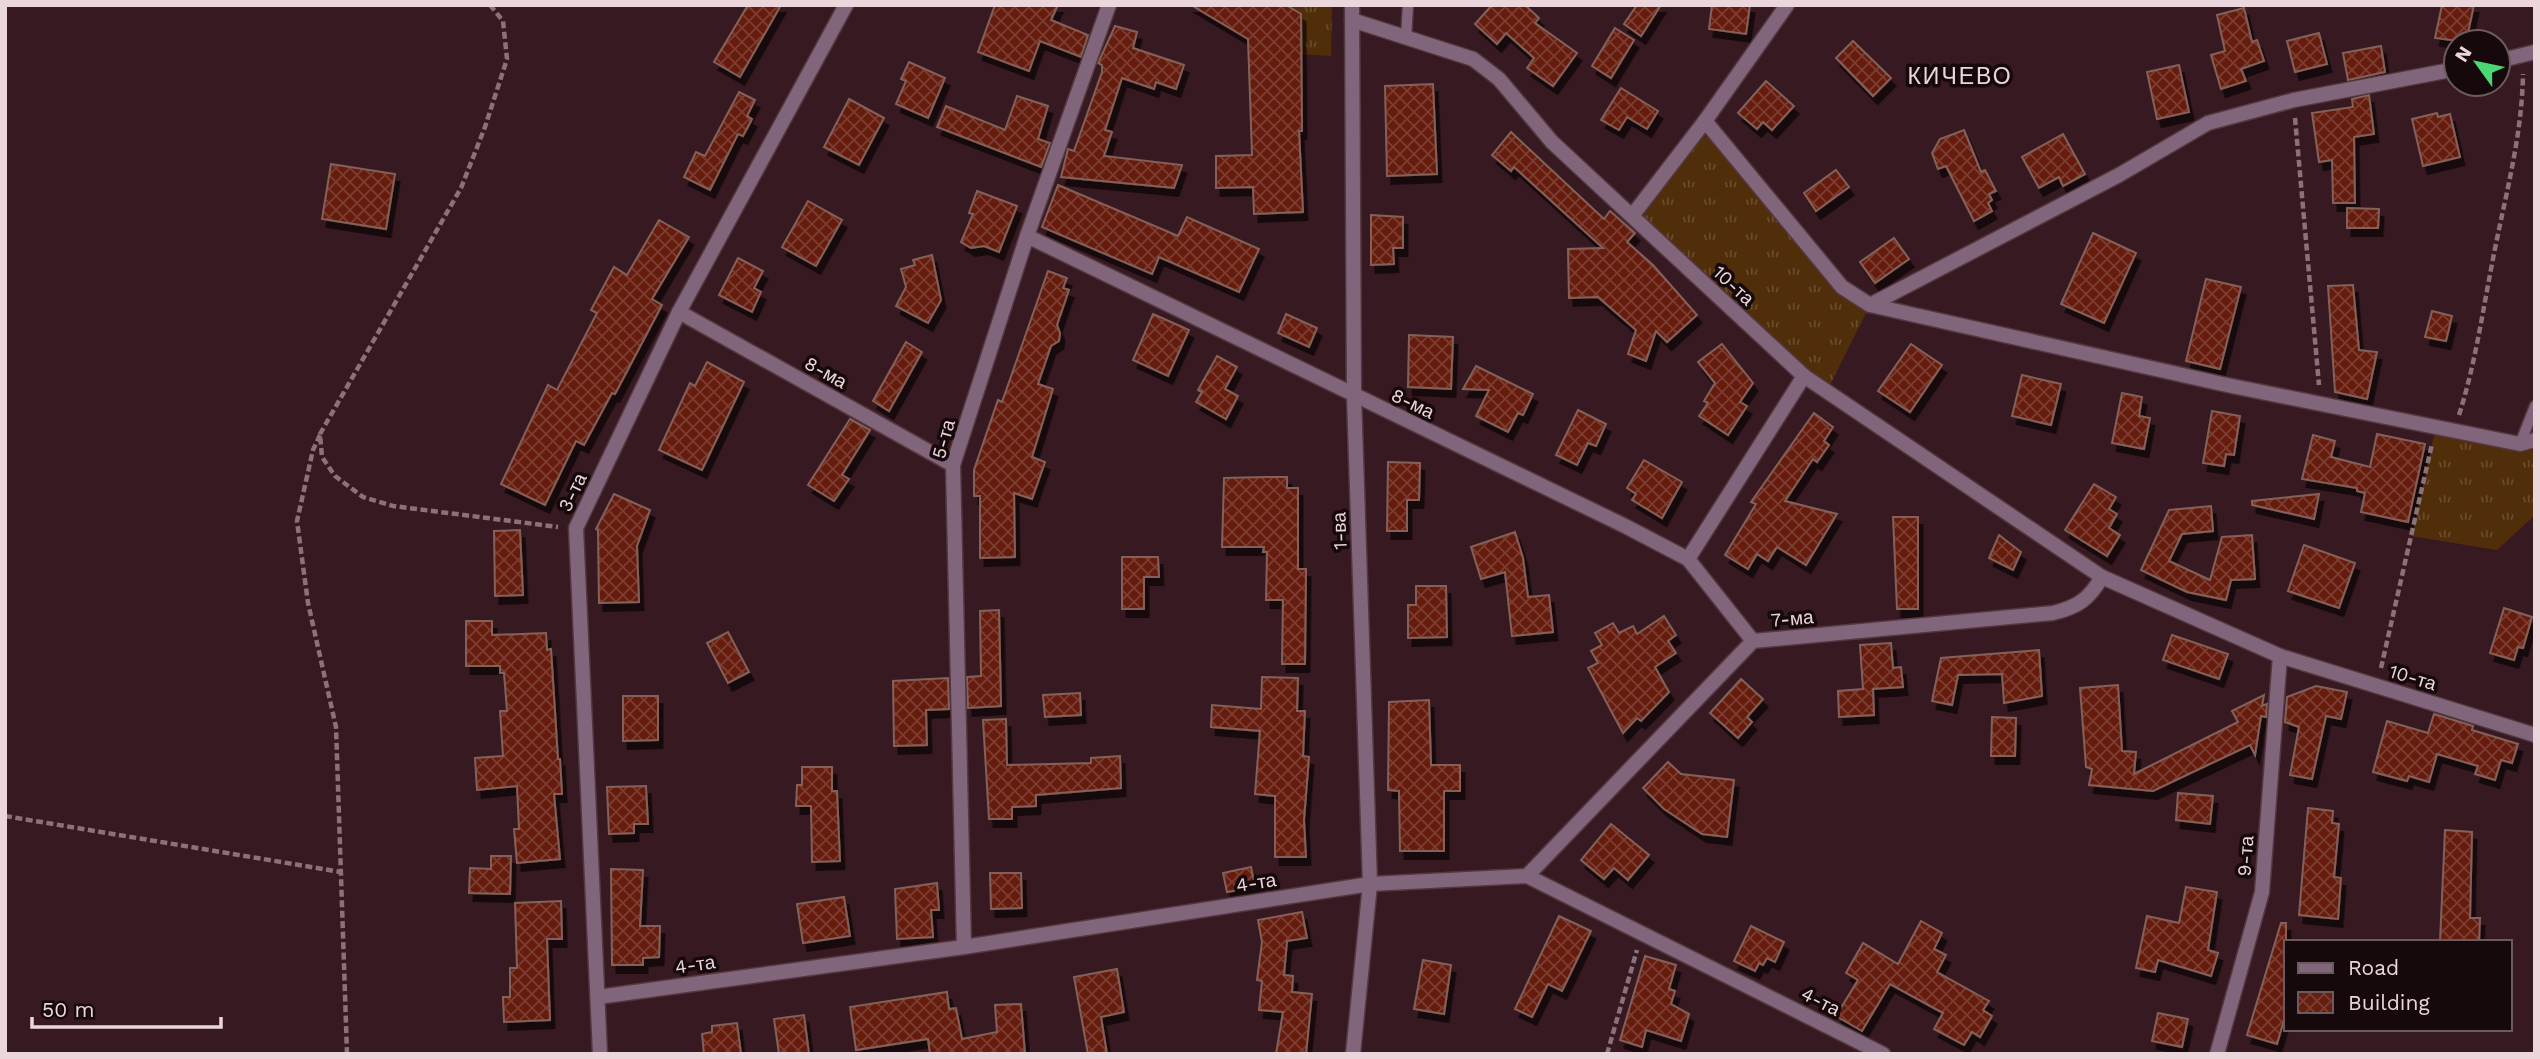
<svg xmlns="http://www.w3.org/2000/svg" width="2540" height="1059" font-family="'Work Sans',sans-serif">
  <defs>
    <pattern id="grass-tufts" width="24" height="20" patternUnits="userSpaceOnUse" patternTransform="scale(1.75)"><rect width="24" height="20" fill="#512e0a"/><path d="M3 7l-1-3M5 7V3M7 7l1-3M15 17l-1-3M17 17v-4M19 17l1-3" fill="none" stroke="#6a4c2d"/></pattern>
    <pattern id="building-cross-hatch" width="8" height="8" patternUnits="userSpaceOnUse" patternTransform="scale(1.75)"><rect width="8" height="8" fill="#661e10"/><path d="M0 0l8 8M0 8l8-8" fill="none" stroke="#7c3e32"/></pattern>
    <filter id="shadow"><feDropShadow dx="4.5" dy="8" stdDeviation="0" flood-color="#0009"/></filter>
  </defs>
  <rect width="100%" height="100%" fill="#371921"/>
  <g fill="url(#grass-tufts)">
    <path d="M1286,5H1332L1331,56L1300,54L1301,14Z"/>
    <path d="M1705,121L1810,250L1870,305L1827,391L1632,216Z"/>
    <path d="M2436,427L2529,442L2535,457V515L2497,550L2411,536Z"/>
  </g>
  <g fill="url(#building-cross-hatch)" stroke="#846159" stroke-width="2" filter="url(#shadow)">
    <path d="M748,5H781L740,77L714,62Z"/>
    <path d="M995,5H1058L1051,20L1088,35L1081,57L1040,41L1029,71L978,52Z"/>
    <path d="M1191,5H1286L1301,14L1302,131H1299L1303,212L1254,214L1253,187L1216,188V156L1252,155L1248,39Z"/>
    <path d="M1492,5H1525L1539,18L1535,23L1577,53L1553,86L1527,68L1534,58L1506,33L1497,44L1475,24Z"/>
    <path d="M1637,5H1661L1641,36L1624,24Z"/>
    <path d="M1712,5H1750L1746,34L1709,29Z"/>
    <path d="M2442,5H2474L2466,42L2435,38Z"/>
    <path d="M2244,8L2252,42L2257,40L2264,61L2241,69L2246,81L2221,89L2211,55L2225,51L2217,15Z"/>
    <path d="M1115,26L1137,32L1133,48L1184,65L1176,89L1156,82L1154,89L1122,78L1105,130L1112,132L1104,156L1182,165L1174,188L1061,177L1068,149L1074,151L1102,72V65L1098,63Z"/>
    <path d="M1615,28L1634,40L1611,78L1592,66Z"/>
    <path d="M2319,33L2327,64L2295,72L2287,41Z"/>
    <path d="M1853,41L1891,78L1873,96L1836,58Z"/>
    <path d="M2381,46L2385,72L2348,80L2343,53Z"/>
    <path d="M909,62L945,78L928,118L896,104L906,81L901,79Z"/>
    <path d="M2179,65L2189,112L2157,119L2147,72Z"/>
    <path d="M1766,81L1794,106L1772,130L1763,122L1757,129L1738,113Z"/>
    <path d="M1433,84L1437,174L1387,176L1385,86Z"/>
    <path d="M1621,88L1658,111L1647,129L1627,117L1619,130L1601,120Z"/>
    <path d="M739,92L755,100L747,116L752,119L743,136L738,134L710,190L684,177L696,152L705,156Z"/>
    <path d="M2369,95L2374,134L2354,137L2355,203H2333L2332,160L2319,162L2312,113L2353,107L2352,99Z"/>
    <path d="M1017,96L1048,106L1038,139L1050,143L1041,167L937,127L946,106L1005,130Z"/>
    <path d="M849,99L884,118L859,165L824,147Z"/>
    <path d="M2437,113L2438,117L2450,114L2460,157L2423,166L2412,119Z"/>
    <path d="M1964,130L1981,172L1985,170L1996,191L1989,194L1992,200L1988,203L1992,211L1974,221L1946,166L1938,169L1932,153L1940,139Z"/>
    <path d="M1511,132L1604,219L1610,211L1635,233L1627,242L1653,265L1697,315L1667,342L1656,331L1646,361L1628,354L1636,330L1598,297L1569,298L1568,249L1603,248L1514,167L1511,171L1492,155Z"/>
    <path d="M2063,134L2085,174L2063,186L2059,177L2039,188L2022,157Z"/>
    <path d="M331,164L395,174L386,229L322,219Z"/>
    <path d="M1836,170L1849,187L1816,211L1804,193Z"/>
    <path d="M1058,185L1178,236L1187,217L1259,249L1239,292L1159,257L1152,274L1042,227Z"/>
    <path d="M977,191L1017,206L999,252L984,246L971,248L961,242L973,214L969,213Z"/>
    <path d="M808,201L842,220L816,266L782,247Z"/>
    <path d="M2347,208L2379,209L2378,228H2347Z"/>
    <path d="M1371,215L1403,217V248H1393L1394,264L1371,265Z"/>
    <path d="M659,220L689,237L652,299L662,305L615,394L612,393L584,445L576,441L545,505L501,484L548,385L557,390L597,313L591,310L614,267L627,275Z"/>
    <path d="M2093,233L2136,253L2104,323L2061,304Z"/>
    <path d="M1894,238L1909,259L1875,283L1860,262Z"/>
    <path d="M932,255L941,300L928,323L896,306L906,287L901,269L915,265L913,260Z"/>
    <path d="M738,258L763,271L754,288L761,292L752,312L719,295Z"/>
    <path d="M1048,271L1067,278L1063,288L1069,290L1057,325L1060,333L1059,341L1051,346L1038,384L1053,389L1032,457L1045,462L1032,499L1014,493L1015,557L980,558V496H974V470L998,400L1002,402Z"/>
    <path d="M2206,279L2241,287L2220,369L2186,361Z"/>
    <path d="M2353,285L2359,350L2377,352L2367,399L2335,392L2328,286Z"/>
    <path d="M2432,311L2452,316L2446,341L2425,337Z"/>
    <path d="M1153,314L1189,330L1168,376L1133,360Z"/>
    <path d="M1286,314L1317,328L1309,347L1278,333Z"/>
    <path d="M1409,335L1453,337L1451,389L1408,387Z"/>
    <path d="M906,342L922,352L889,411L873,401Z"/>
    <path d="M1722,344L1753,383L1740,402L1747,406L1728,435L1699,416L1708,403L1704,401L1715,383L1698,362Z"/>
    <path d="M1911,344L1942,365L1910,412L1878,391Z"/>
    <path d="M1217,356L1237,367L1225,389L1238,396L1226,419L1196,402L1202,392L1198,390Z"/>
    <path d="M707,362L744,382L702,470L659,450L690,383L695,386Z"/>
    <path d="M1476,366L1533,394L1523,415L1518,413L1508,432L1476,416L1489,390L1463,389Z"/>
    <path d="M2022,375L2061,384L2051,425L2012,416Z"/>
    <path d="M2122,393L2142,397L2139,416L2150,418L2144,449L2112,443Z"/>
    <path d="M1578,410L1606,424L1596,446L1588,443L1577,465L1556,455Z"/>
    <path d="M2212,411L2240,416L2234,455L2226,454L2224,466L2203,463Z"/>
    <path d="M1814,413L1833,427L1824,441L1829,445L1817,462L1813,459L1785,501L1837,514L1806,565L1777,547L1768,561L1757,554L1748,569L1725,555L1756,504L1751,502Z"/>
    <path d="M850,419L870,430L842,475L849,479L834,501L808,485Z"/>
    <path d="M2377,434L2425,444L2408,522L2361,512L2365,493L2357,491V488L2302,479L2313,435L2335,441L2331,457L2370,467Z"/>
    <path d="M1644,460L1682,482L1662,518L1632,500L1636,494L1627,488Z"/>
    <path d="M1388,462L1420,463L1419,500H1407V531H1387Z"/>
    <path d="M1266,477H1287V488H1298V569H1306L1305,664H1282L1283,600H1266L1267,552H1263L1264,547H1222L1224,478Z"/>
    <path d="M2094,484L2116,497L2109,509L2117,514L2109,528L2120,535L2107,556L2065,530Z"/>
    <path d="M614,494L650,510L637,546L639,602L599,603L598,530L596,529Z"/>
    <path d="M2319,494L2314,519L2252,505V501Z"/>
    <path d="M2211,506L2213,531L2182,534L2169,561L2210,580L2222,537L2252,535L2255,579L2231,580L2226,600L2187,592L2141,570L2169,510Z"/>
    <path d="M1893,517H1918V609H1897Z"/>
    <path d="M520,530L523,595L495,596L494,531Z"/>
    <path d="M1515,532L1523,558L1528,597L1549,595L1553,632L1512,636L1505,572L1481,579L1471,547Z"/>
    <path d="M1999,535L2021,552L2013,570L1989,558Z"/>
    <path d="M2304,545L2355,563L2339,608L2288,591Z"/>
    <path d="M1122,557H1158L1159,577H1144V609H1122Z"/>
    <path d="M1416,586H1446L1447,637L1408,638V605H1416Z"/>
    <path d="M2504,608L2532,617L2523,648L2518,647L2514,660L2490,653Z"/>
    <path d="M999,610L1001,706L968,708L967,677L981,676L980,611Z"/>
    <path d="M1664,616L1676,635L1668,641L1676,653L1655,667L1669,692L1641,721L1637,718L1623,733L1588,668L1598,663L1591,651L1602,645L1595,633L1613,623L1619,633L1633,626L1637,634Z"/>
    <path d="M466,621H492V635L546,633L547,650L551,649L558,759H560L562,794H554L560,859L517,863L514,829H519L517,786L477,790L475,758L503,756L500,711H507L504,673H500V666H466Z"/>
    <path d="M728,632L749,672L728,683L707,643Z"/>
    <path d="M2172,635L2228,654L2219,679L2163,660Z"/>
    <path d="M1891,643L1893,668L1901,667L1903,687L1873,689L1874,715L1839,717L1838,691L1863,689L1860,645Z"/>
    <path d="M2039,650L2042,696L2004,703L2002,674L1958,675L1952,705L1932,701L1941,658Z"/>
    <path d="M1262,677L1298,678L1297,711H1305L1303,756L1309,757L1304,820L1306,857H1275V796L1255,794L1260,731L1211,727L1212,705L1261,709Z"/>
    <path d="M948,678L949,709L926,710L927,745L894,746L893,681Z"/>
    <path d="M1741,679L1763,699L1747,717L1752,722L1738,738L1710,713Z"/>
    <path d="M2118,685L2122,751L2136,752L2134,774L2238,722L2232,711L2264,695L2262,706L2267,704L2266,717L2261,716L2255,755L2250,745L2153,791L2089,785L2092,769L2086,767L2080,688Z"/>
    <path d="M2316,686L2347,692L2341,719L2326,716L2312,779L2290,775L2299,727L2285,722L2287,697Z"/>
    <path d="M1080,693L1081,715L1045,717L1043,695Z"/>
    <path d="M623,696H658V740L623,741Z"/>
    <path d="M1429,700L1431,765H1460V791H1444V851H1400L1399,791L1388,790L1389,702Z"/>
    <path d="M2434,714L2473,726L2472,730L2518,744L2512,763L2501,760L2495,780L2475,774L2478,766L2437,754L2429,782L2409,776L2407,781L2373,772L2387,721L2428,733Z"/>
    <path d="M1992,717L2016,718L2015,756H1991Z"/>
    <path d="M1006,719L1007,765L1091,763V758L1120,756L1121,788L1036,795V806L1012,807V819H989L983,720Z"/>
    <path d="M1668,762L1681,774L1734,780L1727,837L1702,834L1664,809L1643,788Z"/>
    <path d="M802,767H832V791H837L840,861L812,862L811,806H796L797,785H802Z"/>
    <path d="M646,786L648,824H634V833L609,834L607,787Z"/>
    <path d="M2178,793L2213,796L2210,824L2176,820Z"/>
    <path d="M2308,808L2333,811L2332,823L2339,824L2334,877L2341,878L2338,919L2299,915Z"/>
    <path d="M1611,824L1649,855L1628,880L1614,868L1604,879L1581,860Z"/>
    <path d="M2445,830L2472,832L2470,918H2480L2479,942H2440Z"/>
    <path d="M491,856H511L510,894L469,893L470,868L491,869Z"/>
    <path d="M1251,867L1255,887L1227,892L1223,873Z"/>
    <path d="M611,869L643,870L640,926H660L659,957L643,958V965H612Z"/>
    <path d="M990,873H1021L1022,908L991,909Z"/>
    <path d="M937,883L939,910H931L933,937L897,939L895,889Z"/>
    <path d="M2186,887L2217,892L2208,950L2218,953L2211,976L2158,960L2155,972L2136,968L2147,916L2179,923Z"/>
    <path d="M844,897L850,936L803,943L797,904Z"/>
    <path d="M561,901L562,939H547L550,1020L504,1022L503,997H510V968H517L515,903Z"/>
    <path d="M1302,912L1307,938L1287,941L1284,975L1293,976L1292,992L1312,994L1306,1054H1276L1283,1012L1259,1010L1262,981L1257,980L1262,942L1258,920Z"/>
    <path d="M1559,916L1591,931L1562,991L1548,984L1532,1017L1515,1009Z"/>
    <path d="M1921,921L1942,933L1934,949L1946,955L1937,972L1989,1001L1983,1010L1992,1016L1980,1037L1972,1032L1964,1045L1934,1029L1943,1013L1890,984L1862,1031L1836,1016L1858,980L1846,973L1863,943L1898,964Z"/>
    <path d="M2281,923H2286V1013L2277,1044L2247,1035Z"/>
    <path d="M1751,926L1784,942L1775,962L1767,958L1763,965L1759,963L1755,971L1734,961Z"/>
    <path d="M1645,956L1676,965L1669,989L1675,991L1671,1004L1689,1014L1681,1041L1646,1030L1642,1047L1620,1040Z"/>
    <path d="M1423,960L1451,965L1444,1014L1414,1009Z"/>
    <path d="M1117,969L1124,1012L1101,1017L1107,1054H1088L1074,977Z"/>
    <path d="M947,992L949,1009L956,1008L962,1039L997,1032L995,1005L1021,1004L1025,1054H930L928,1039L856,1050L850,1007Z"/>
    <path d="M2158,1013L2188,1019L2182,1047L2152,1041Z"/>
    <path d="M804,1015L809,1054H779L774,1019Z"/>
    <path d="M737,1023L741,1054H704L702,1034L712,1032V1026Z"/>
  </g>
  <g fill="none" stroke-linecap="round" stroke-linejoin="round">
    <g stroke="#54373f" stroke-width="13">
      <g id="service">
        <path d="M1406,38L1408,5"/>
        <path d="M2520,444L2535,406"/>
      </g>
    </g>
    <g stroke="#54373f" stroke-width="17">
      <g id="minor">
        <path d="M1352,5L1354,396L1370,884L1353,1054"/>
        <path d="M1352,20L1473,59L1499,79L1552,142L1804,376L2102,577L2280,656L2535,735"/>
        <path d="M2498,61L2535,52"/>
        <path d="M1705,121L1842,287L1870,305L2227,385L2520,444L2535,440"/>
        <path d="M1632,216L1705,121L1787,5"/>
        <path d="M1027,236L1625,526L1688,559L1753,641"/>
        <path d="M1870,305L2119,175L2208,123L2294,100L2456,69"/>
        <path d="M679,312L953,465"/>
        <path d="M1688,559L1804,376"/>
        <path d="M1527,876L1753,641L2053,613C2078,607 2089,599 2102,577"/>
        <path d="M964,947L953,465L1027,236L1109,5"/>
        <path d="M598,997L964,947L1370,884L1527,876L1883,1054"/>
        <path d="M600,1054L576,528L679,312L846,5"/>
        <path d="M2217,1054L2262,892L2280,656"/>
      </g>
    </g>
    <g stroke="#8b7278" stroke-width="4.5" stroke-dasharray="7 3.5" stroke-linecap="butt">
      <path d="M490,5L503,21L507,59L485,127L461,188L320,434L322,457L335,476L363,497L393,506L558,527"/>
      <path d="M2295,118L2319,385"/>
      <path d="M2459,415C2475,365 2482,315 2492,264C2504,200 2522,139 2523,74"/>
      <path d="M320,435L313,450L297,521L308,603L336,727L347,1054"/>
      <path d="M2381,668L2432,444"/>
      <path d="M5,816L341,872"/>
      <path d="M1607,1054L1637,950"/>
    </g>
    <use href="#service" stroke="#81657b" stroke-width="10"/>
    <use href="#minor" stroke="#81657b" stroke-width="14"/>
  </g>
  <g text-anchor="middle" stroke-width="7" stroke-linejoin="round" paint-order="stroke">
    <g font-size="19" fill="#ebd6db" stroke="#16090c">
      <text transform="translate(1734 285) rotate(43)" y="7">10-та</text>
      <text transform="translate(826 372) rotate(29)" y="7">8-ма</text>
      <text transform="translate(1413 403) rotate(26)" y="7">8-ма</text>
      <text transform="translate(943 439) rotate(-74)" y="7">5-та</text>
      <text transform="translate(572 492) rotate(-64)" y="7">3-та</text>
      <text transform="translate(1339 531) rotate(-92)" y="7">1-ва</text>
      <text transform="translate(1792 618) rotate(-5)" y="7">7-ма</text>
      <text transform="translate(2413 677) rotate(17)" y="7">10-та</text>
      <text transform="translate(2245 856) rotate(-86)" y="7">9-та</text>
      <text transform="translate(1256 882) rotate(-9)" y="7">4-та</text>
      <text transform="translate(695 964) rotate(-8)" y="7">4-та</text>
      <text transform="translate(1821 1001) rotate(27)" y="7">4-та</text>
    </g>
    <g font-size="23" letter-spacing="2" fill="#ebd6db" stroke="#16090c">
      <text x="1960" y="84">КИЧЕВО</text>
    </g>
  </g>
  <rect width="2540" height="1059" fill="none" stroke="#ebd6db" stroke-width="14"/>
  <rect x="2284" y="940" width="228" height="91" fill="#16090c" stroke="#6b5b5f" stroke-width="2"/>
  <rect x="2298" y="963" width="35" height="10" fill="#81657b" stroke="#6b5b5f" stroke-width="2"/>
  <text x="2348" y="975" font-size="21" fill="#ebd6db">Road</text>
  <rect x="2298" y="992" width="35" height="21" fill="url(#building-cross-hatch)" stroke="#6b5b5f" stroke-width="2"/>
  <text x="2348" y="1010" font-size="21" fill="#ebd6db">Building</text>
  <g transform="translate(2477 63) rotate(303)"><circle r="33" fill="#16090c" stroke="#6b5b5f" stroke-width="2"/>
  <path d="M0-5L12 26L0 18L-12 26Z" fill="#4dd676"/>
  <text y="-10" font-size="19" font-weight="bold" text-anchor="middle" fill="#ebd6db">N</text>
  </g>
  <path d="M32 1017v10h189v-10" fill="none" stroke="#ebd6db" stroke-width="3.5"/>
  <text x="42" y="1017" font-size="21" fill="#ebd6db" stroke="#16090c" stroke-width="5" paint-order="stroke">50 m</text>
</svg>
